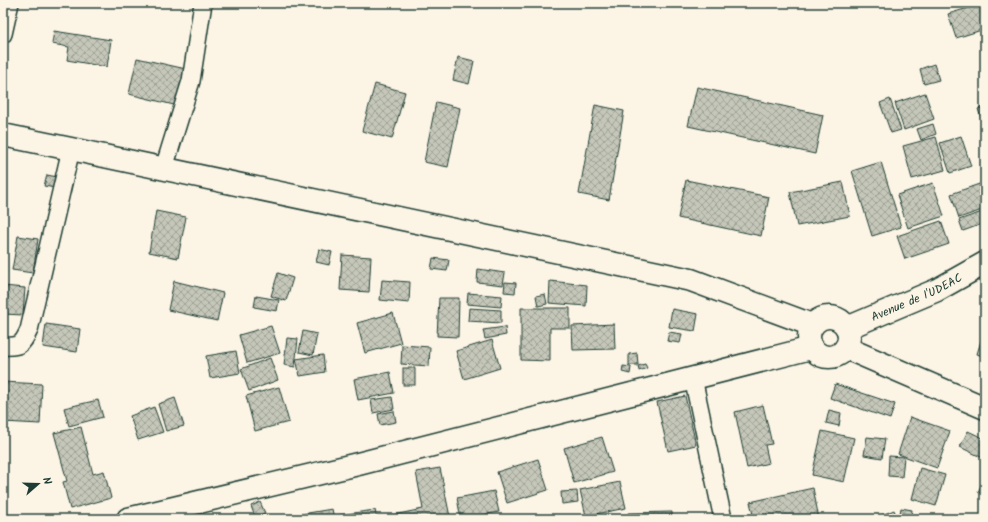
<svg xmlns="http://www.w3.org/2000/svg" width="988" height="522" font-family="Kalam,sans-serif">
  <defs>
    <pattern id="building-cross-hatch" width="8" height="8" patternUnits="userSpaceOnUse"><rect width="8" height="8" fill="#c5c7b9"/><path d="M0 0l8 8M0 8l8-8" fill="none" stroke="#9fa397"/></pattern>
  </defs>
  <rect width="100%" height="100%" fill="#fcf5e5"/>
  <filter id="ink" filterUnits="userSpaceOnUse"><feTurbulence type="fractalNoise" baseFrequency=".025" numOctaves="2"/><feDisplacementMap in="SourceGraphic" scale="8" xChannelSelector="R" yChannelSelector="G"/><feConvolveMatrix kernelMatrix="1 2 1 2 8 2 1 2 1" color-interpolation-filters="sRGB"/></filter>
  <g filter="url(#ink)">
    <g fill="url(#building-cross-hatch)" stroke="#1f3d34">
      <path d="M985,3V29L956,38L948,14Z"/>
      <path d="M54,31L111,40L107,67L67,60L69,47L52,44Z"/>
      <path d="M458,57L474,61L469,84L453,80Z"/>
      <path d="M137,58L186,69L178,106L129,94Z"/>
      <path d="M934,64L939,80L924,84L920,69Z"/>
      <path d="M375,84L405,92L392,139L362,131Z"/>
      <path d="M697,87L823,115L815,154L688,126Z"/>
      <path d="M925,93L934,119L904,130L895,103Z"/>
      <path d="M890,99L901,130L891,133L880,103Z"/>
      <path d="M436,102L460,108L448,167L424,162Z"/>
      <path d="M595,105L624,111L609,200L579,194Z"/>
      <path d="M985,106V130L978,109Z"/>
      <path d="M933,124L936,134L921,140L917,129Z"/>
      <path d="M961,136L971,166L950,173L940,143Z"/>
      <path d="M936,137L945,170L912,179L903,146Z"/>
      <path d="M881,162L901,227L872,236L852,171Z"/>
      <path d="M47,175L57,177L55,188L44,186Z"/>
      <path d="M686,180L769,197L761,236L678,218Z"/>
      <path d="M843,182L850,216L797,226L790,192Z"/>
      <path d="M985,182V209L959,218L951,194Z"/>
      <path d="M933,183L944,216L908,228L897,195Z"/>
      <path d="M156,211L186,217L178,258L149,252Z"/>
      <path d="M985,211V223L963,231L959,220Z"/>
      <path d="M941,221L949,244L905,259L897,236Z"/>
      <path d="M18,236L38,239L33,273L12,270Z"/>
      <path d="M319,249L332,252L329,265L316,262Z"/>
      <path d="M342,255L371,257L369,292L340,290Z"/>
      <path d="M433,258L449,260L447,271L431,269Z"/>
      <path d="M478,269L505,273L503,285L477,282Z"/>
      <path d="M278,273L293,278L286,301L271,296Z"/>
      <path d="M382,280L410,282L409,303L380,300Z"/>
      <path d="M174,281L223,293L217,321L168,310Z"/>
      <path d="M550,281L587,285L586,306L549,303Z"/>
      <path d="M505,282L516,283L515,293L504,292Z"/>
      <path d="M3,286L25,288L23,315L3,314Z"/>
      <path d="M468,293L502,296L501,307L467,304Z"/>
      <path d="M545,294L547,304L538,306L536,296Z"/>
      <path d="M256,296L279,300L277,311L254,307Z"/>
      <path d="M439,298H459L458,337L437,336Z"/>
      <path d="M469,308L501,310V323L468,321Z"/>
      <path d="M521,308H570V328H550V361L521,360Z"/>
      <path d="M672,309L698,314L695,331L669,327Z"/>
      <path d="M393,313L401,343L365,353L357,323Z"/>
      <path d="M46,324L80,329L77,352L43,347Z"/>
      <path d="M614,324L615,349L573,350L572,326Z"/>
      <path d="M271,326L280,353L247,363L239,335Z"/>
      <path d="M505,327L506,335L485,339L483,330Z"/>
      <path d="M303,331L317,334L313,355L299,352Z"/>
      <path d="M669,332L682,334L680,343L667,341Z"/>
      <path d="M287,338L298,339L295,367L284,365Z"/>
      <path d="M492,340L500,368L464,379L456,351Z"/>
      <path d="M981,341L985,343V357L977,354Z"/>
      <path d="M402,345L430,347L429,366L401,364Z"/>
      <path d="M236,351L240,373L210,378L206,356Z"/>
      <path d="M637,353L638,365H629V354Z"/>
      <path d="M323,355L325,372L300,376L296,359Z"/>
      <path d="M270,358L278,380L249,391L241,369Z"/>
      <path d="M645,364L647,368L639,371L638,366Z"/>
      <path d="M623,366L631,367L630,374L622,372Z"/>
      <rect x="403" y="368" width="12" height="17"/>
      <path d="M390,372L394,393L358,400L354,379Z"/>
      <path d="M3,382L42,384L40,424L3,422Z"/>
      <path d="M835,384L895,404L890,419L830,398Z"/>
      <path d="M279,387L289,422L255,431L246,396Z"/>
      <path d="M685,396L696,445L668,451L657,402Z"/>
      <path d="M392,397L394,409L373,413L371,400Z"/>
      <path d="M175,398L184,426L166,431L158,404Z"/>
      <path d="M98,400L103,417L69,426L64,408Z"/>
      <path d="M763,405L772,444L765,445L769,463L747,468L735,412Z"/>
      <path d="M154,407L163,432L138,440L130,416Z"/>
      <path d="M829,410L841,413L839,426L826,423Z"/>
      <path d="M394,411L396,422L380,425L378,414Z"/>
      <path d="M910,417L950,431L937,468L898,454Z"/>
      <path d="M81,427L93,474L104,471L111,498L70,509L63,482L67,481L54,433Z"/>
      <path d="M822,431L854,438L844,482L812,475Z"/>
      <path d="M968,431L985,439V459L960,447Z"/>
      <path d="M602,437L613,472L574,483L564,448Z"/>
      <path d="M867,437L885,439L882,458L864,455Z"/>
      <path d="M889,456L904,457L902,477L888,476Z"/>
      <path d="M538,459L548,490L507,503L497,472Z"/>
      <path d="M440,468L450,517L442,519H389L388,516L423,509L416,472Z"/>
      <path d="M920,468L945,475L936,506L912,499Z"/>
      <path d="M985,477V495L978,492Z"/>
      <path d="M620,482L626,508L586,516L580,490Z"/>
      <path d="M813,488L819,519H754L750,502Z"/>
      <path d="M494,491L499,512L461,519L457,498Z"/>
      <path d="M577,491L578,502L562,504L561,492Z"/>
      <path d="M260,502L265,513L255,517L251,506Z"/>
      <path d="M901,508L912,510L911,519H899Z"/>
      <path d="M332,509L334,519H296V515Z"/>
      <path d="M375,510L377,519H339V515Z"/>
      <path d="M894,510L898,519H876L875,518Z"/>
      <path d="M672,512V519H628V513Z"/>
    </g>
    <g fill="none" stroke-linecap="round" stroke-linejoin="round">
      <g stroke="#1f3d34" stroke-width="20">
        <g id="street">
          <path d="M3,34L10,3"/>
          <path d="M164,168L191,81L203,3"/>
          <path d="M3,346C20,347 22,345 29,330L71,149"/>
          <path d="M693,378L723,519"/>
        </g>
      </g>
      <g stroke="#1f3d34" stroke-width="25">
        <g id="secondary">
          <path id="s1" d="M847,328L937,290L985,263"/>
          <path d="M128,519L358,464L811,348"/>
        </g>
      </g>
      <g stroke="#1f3d34" stroke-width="25">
        <g id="primary">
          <path d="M3,135L71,149L691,280L812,325"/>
          <circle cx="829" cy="337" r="20"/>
          <path d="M846,348L985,408"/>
        </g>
      </g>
      <use href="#street" stroke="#fcf5e5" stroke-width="17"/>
      <use href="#secondary" stroke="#fcf5e5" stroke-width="22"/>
      <use href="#primary" stroke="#fcf5e5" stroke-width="22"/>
    </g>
  </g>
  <g text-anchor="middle" stroke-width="3" stroke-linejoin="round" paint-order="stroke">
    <g font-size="12" fill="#1f3d34" stroke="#fcf5e5">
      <text dy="4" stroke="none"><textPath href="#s1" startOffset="76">Avenue de I'UDEAC</textPath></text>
    </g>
  </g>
  <rect width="988" height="522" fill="none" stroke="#fcf5e5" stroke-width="16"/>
  <rect x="8" y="8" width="972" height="506" fill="none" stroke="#1f3d34" stroke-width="1.5" filter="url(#ink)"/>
  <g transform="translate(38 484) rotate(70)" stroke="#fcf5e5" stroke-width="3" paint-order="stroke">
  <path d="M0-3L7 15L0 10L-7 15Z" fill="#1f3d34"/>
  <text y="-6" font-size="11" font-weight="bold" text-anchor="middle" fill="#1f3d34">N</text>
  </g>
</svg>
